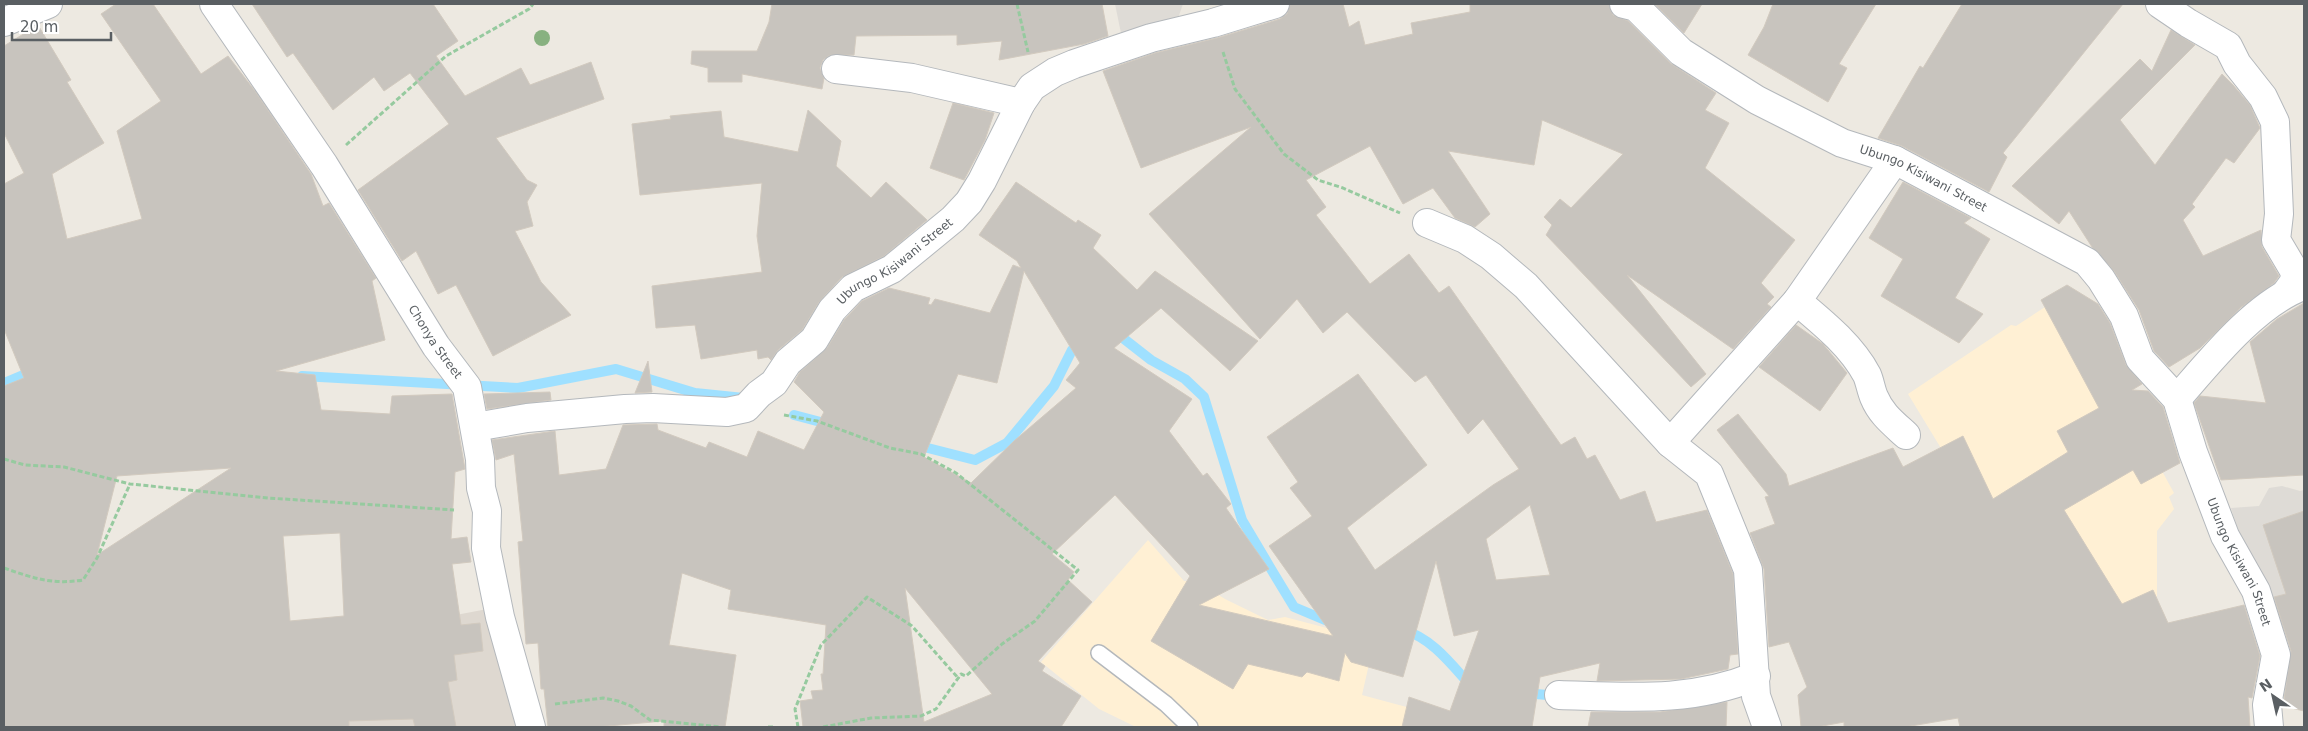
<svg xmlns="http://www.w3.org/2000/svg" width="2308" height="731" font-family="'DejaVu Sans',sans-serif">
  <rect width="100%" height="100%" fill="#ede9e1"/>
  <g fill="#fff0d4">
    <path d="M2045,307L2120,394L2174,493L2169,497L2174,509L2157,531V596L2143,612L2124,627L1995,537L1908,394L2011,325L2016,326Z"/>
    <path d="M1148,540L1184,581L1198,582L1225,599L1268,620L1285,617L1342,632L1372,651L1362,695L1451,719L1449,727H1136L1099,709L1041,662Z"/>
  </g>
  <g fill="#dedbd6">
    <path d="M1115,4H1183L1177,21L1122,38Z"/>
    <path d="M2282,486L2300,491L2304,490V639L2268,625L2231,508L2259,506L2269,488Z"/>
  </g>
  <path fill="#ded8d0" d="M498,607L531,727H244L229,658Z"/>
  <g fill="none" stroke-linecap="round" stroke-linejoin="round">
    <g stroke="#9fe0ff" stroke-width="10">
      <path d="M1114,336L1119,335L1151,360L1185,379L1204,397L1242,520L1271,569L1294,607L1332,623"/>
      <path d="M302,376L518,388L616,369L695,393L744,398"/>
      <path d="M4,383L35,370"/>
      <path d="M794,415L832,425"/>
      <path d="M916,445L975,460L1007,443L1054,386L1072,350L1083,346"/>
      <path d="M1403,630C1431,637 1452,665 1470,685"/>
      <path d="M1524,693L1559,696"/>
    </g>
  </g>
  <g fill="#c8c4be" stroke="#d2cabf" fill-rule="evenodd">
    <path d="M116,4H153L201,74L228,56L255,91L311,174L323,206L329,203L376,278L372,281L385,340L276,371L315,375L321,410L390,414L392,396L452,394L465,469L455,472L451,539L467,537L471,562L452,564L461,625L480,623L483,651L454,655L457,680L448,682L456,727H415L413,719L349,721V727H4V386L24,378L4,329V184L24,173L4,133V46L38,25L71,80L67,82L104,143L52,174L67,239L142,219L117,131L161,101L101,14ZM231,468L97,555L117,476ZM340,533L344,616L290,621L283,536Z"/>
    <path d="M252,4H433L458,41L436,56L465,96L521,68L530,85L591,62L604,99L496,138L527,180L537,185L527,202L533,226L515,231L541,282L571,315L493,356L456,285L438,294L416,251L402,261L358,190L449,124L410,73L384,91L374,77L333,110L293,53L287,57Z"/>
    <path d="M772,4H1102L1108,36L1084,44L999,60L1002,41L957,45V35L856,36L854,55H830L823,60L820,68L824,78L822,89L742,74V82H708V68L691,64L692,51H757L769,22Z"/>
    <path d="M1290,4H1343L1349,27L1359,21L1365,45L1413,34L1411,23L1470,12V4H1609L1613,15L1628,21L1670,63L1716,93L1705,110L1729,123L1705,168L1795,240L1761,283L1774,297L1767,304L1771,307L1733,349L1627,275L1706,374L1691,387L1546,235L1552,225L1544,217L1560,199L1571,208L1623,154L1542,120L1534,165L1448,151L1490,214L1475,227L1455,218L1433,188L1403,204L1370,146L1306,180L1326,207L1316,215L1370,284L1409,254L1439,293L1449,286L1561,445L1575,437L1587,459L1595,455L1620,500L1645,491L1656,522L1707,510L1733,574L1738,654L1730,655L1728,669L1681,679L1597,681L1600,663L1540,677L1532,727H1402L1409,697L1450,711L1479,630L1454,636L1436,561L1403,677L1351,662L1345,653L1339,681L1307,672L1302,677L1248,664L1233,689L1151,641L1190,576L1115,495L1052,554L1074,572L1068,580L1092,602L1038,661L1045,666L1042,671L1081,696L1061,727H803L800,701L813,699L811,691L823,690L821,674H823L826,625L728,609L731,590L682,573L669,645L736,655L725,727H664V721L597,727H548L544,689H541L538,643L526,644L518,542L523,541L514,454L496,460L492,440L555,431L559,475L606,469L623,425L657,424L658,430L706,448L709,442L747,457L758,431L804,450L824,412L794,382L800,372L827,348L844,320L862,301L889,288L930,298L928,304L931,305L935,299L990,313L1013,265L1021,268L1017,261L979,235L1016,182L1076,223L1078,220L1101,235L1093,248L1137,290L1155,271L1258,341L1230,371L1161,308L1114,348L1192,399L1169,431L1203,476L1207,473L1231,504L1226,508L1269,569L1199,605L1333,636L1269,546L1312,516L1290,488L1298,482L1267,437L1358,374L1427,465L1347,528L1375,570L1493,485L1519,469L1483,419L1468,434L1426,375L1415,382L1347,312L1323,333L1297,299L1260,339L1149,214L1251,127L1141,168L1103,71L1155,53L1217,38L1280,19L1287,14ZM1024,271L1080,363L1066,380L1076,388L1014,441L971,483L924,457L958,374L997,383ZM1530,505L1550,575L1496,580L1486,539ZM905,588L992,694L924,722Z"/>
    <path d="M1655,4H1702L1684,33Z"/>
    <path d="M1773,4H1876L1839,64L1847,68L1828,102L1748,55L1764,27Z"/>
    <path d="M1962,4H2123L2003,153L2007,157L1989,192L1902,146L1878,138L1920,66L1923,68Z"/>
    <path d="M2171,30L2195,45L2120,120L2155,165L2222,74L2233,85L2250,105L2260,128L2234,163L2226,158L2192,204L2195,207L2183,220L2203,256L2261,230L2262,247L2279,276L2274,283L2240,308L2200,348L2169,367L2154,351L2139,310L2114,271L2092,247L2069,211L2059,224L2012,186L2140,59L2152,71Z"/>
    <path d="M953,103L994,113L985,140L964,180L930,168Z"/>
    <path d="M808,110L841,141L836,166L871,198L886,182L927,220L884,256L842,277L819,302L802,330L778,350L771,360L768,357L758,359L757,350L701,359L695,325L656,328L652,286L762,272L757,236L762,183L640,195L632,124L671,119L670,116L721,111L724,137L798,152Z"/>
    <path d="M1903,182L1971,218L1964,223L1990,239L1955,298L1983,314L1959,343L1881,296L1903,259L1869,238Z"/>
    <path d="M2067,285L2098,304L2110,323L2126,365L2142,384L2132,390L2148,391L2163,407L2180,463L2141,484L2133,470L2064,510L2122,604L2153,590L2168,623L2244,605L2260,656L2252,698L2248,697L2250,727H1960L1958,718L1905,727H1844V722L1817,727H1801L1798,695L1807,687L1789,642L1769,647L1764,569L1750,533L1775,524L1765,497L1769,496L1717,430L1738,414L1786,474L1789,486L1893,448L1903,467L1963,436L1993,499L2068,452L2057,431L2099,408L2041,300Z"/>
    <path d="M2304,303V475L2221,480L2194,403L2200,396L2266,403L2250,342L2277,319Z"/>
    <path d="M1796,325L1823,344L1847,373L1820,411L1759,367Z"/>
    <path d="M648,361L652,392L635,393Z"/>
    <path d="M550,392L551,400L487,409L484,394Z"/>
    <path d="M2304,511V711L2283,706L2291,651L2274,597L2286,594L2263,525Z"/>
    <path d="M1727,702L1726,727H1588L1591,712H1660Z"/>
  </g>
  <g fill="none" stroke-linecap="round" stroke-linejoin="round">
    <g stroke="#b4b8bc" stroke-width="18">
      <path id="service" d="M1099,653L1166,704L1190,727"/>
    </g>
    <g stroke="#b4b8bc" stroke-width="30">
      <g id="minor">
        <path id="s1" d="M214,4L324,165L436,346L467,387L480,459L481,488L487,511L486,548L500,617L531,727"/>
        <path id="s2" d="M1624,4L1636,7L1681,52L1757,100L1842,143L1895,160L2087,262L2101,279L2124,316L2140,359L2177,399L2193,452L2225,536L2256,591L2276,655L2267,705L2269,727"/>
        <path d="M2160,4L2188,23L2228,46L2237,64L2263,97L2275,122L2279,214L2276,240L2295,272L2294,282L2286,293"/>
        <path d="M4,22L48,4"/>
        <path d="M836,69L912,78L1021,103"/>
        <path d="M1427,223L1465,239L1491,256L1526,286L1670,443L1709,474L1748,570L1756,696L1767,727"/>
        <path d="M1797,301C1822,322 1851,345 1867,375C1870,382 1871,390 1874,397C1881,414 1893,423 1906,435"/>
        <path d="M2177,399C2210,361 2255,304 2303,286"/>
        <path id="s3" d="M475,427L527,418L625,409L653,408L727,412L746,408L759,394L774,383L788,362L814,340L832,310L853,288L892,269L953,219L969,202L982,181L1021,103L1032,87L1055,72L1074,64L1151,38L1213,23L1275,4"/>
        <path d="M1670,443L1797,301L1895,160"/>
        <path d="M1559,695C1629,697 1690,703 1756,676"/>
      </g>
    </g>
    <g stroke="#96ca9f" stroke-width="3" stroke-dasharray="5 2.5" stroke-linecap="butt">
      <path d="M1017,4L1028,52"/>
      <path d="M1223,52L1235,89L1284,154L1318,180L1343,188L1400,213"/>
      <path d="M346,145L446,56L529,9L533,4"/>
      <path d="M784,415L817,421L890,448L921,454L956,473L1078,570L1035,621L1002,644L966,676L961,674L936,709L921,716L871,718L823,727"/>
      <path d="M4,459L25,465L64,467L130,484L268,498L454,510"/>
      <path d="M4,568C33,578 52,585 83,580L97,558L130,484"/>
      <path d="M555,704L603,698L618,701L631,706L650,720L721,727"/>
      <path d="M768,727H774"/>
      <path d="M798,727L795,709L821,645L867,597L912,626L959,679"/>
    </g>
    <use href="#service" stroke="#fff" stroke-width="15"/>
    <use href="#minor" stroke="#fff" stroke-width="28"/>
  </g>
  <circle fill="#88b180" cx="542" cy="38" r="8"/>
  <g text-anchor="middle" stroke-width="4" stroke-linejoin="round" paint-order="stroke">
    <g font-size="12" fill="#5a5f63" stroke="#fff">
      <text dy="4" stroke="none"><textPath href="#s2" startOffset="350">Ubungo Kisiwani Street</textPath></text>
      <text dy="4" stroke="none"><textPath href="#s3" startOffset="485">Ubungo Kisiwani Street</textPath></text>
      <text dy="4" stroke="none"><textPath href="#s1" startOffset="404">Chonya Street</textPath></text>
      <text dy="4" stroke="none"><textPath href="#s2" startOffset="875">Ubungo Kisiwani Street</textPath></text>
    </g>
  </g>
  <rect width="2308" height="731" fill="none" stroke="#5a5f63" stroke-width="10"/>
  <g transform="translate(2273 696) rotate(326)" stroke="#ffffff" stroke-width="4" paint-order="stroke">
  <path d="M0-4L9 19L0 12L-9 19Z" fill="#5a5f63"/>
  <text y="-8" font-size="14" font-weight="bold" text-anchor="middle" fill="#5a5f63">N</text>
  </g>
  <path d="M12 32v8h99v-8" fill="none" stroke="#5a5f63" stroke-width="2.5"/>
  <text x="20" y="32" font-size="15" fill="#5a5f63" stroke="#ffffff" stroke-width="4" paint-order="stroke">20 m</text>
</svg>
